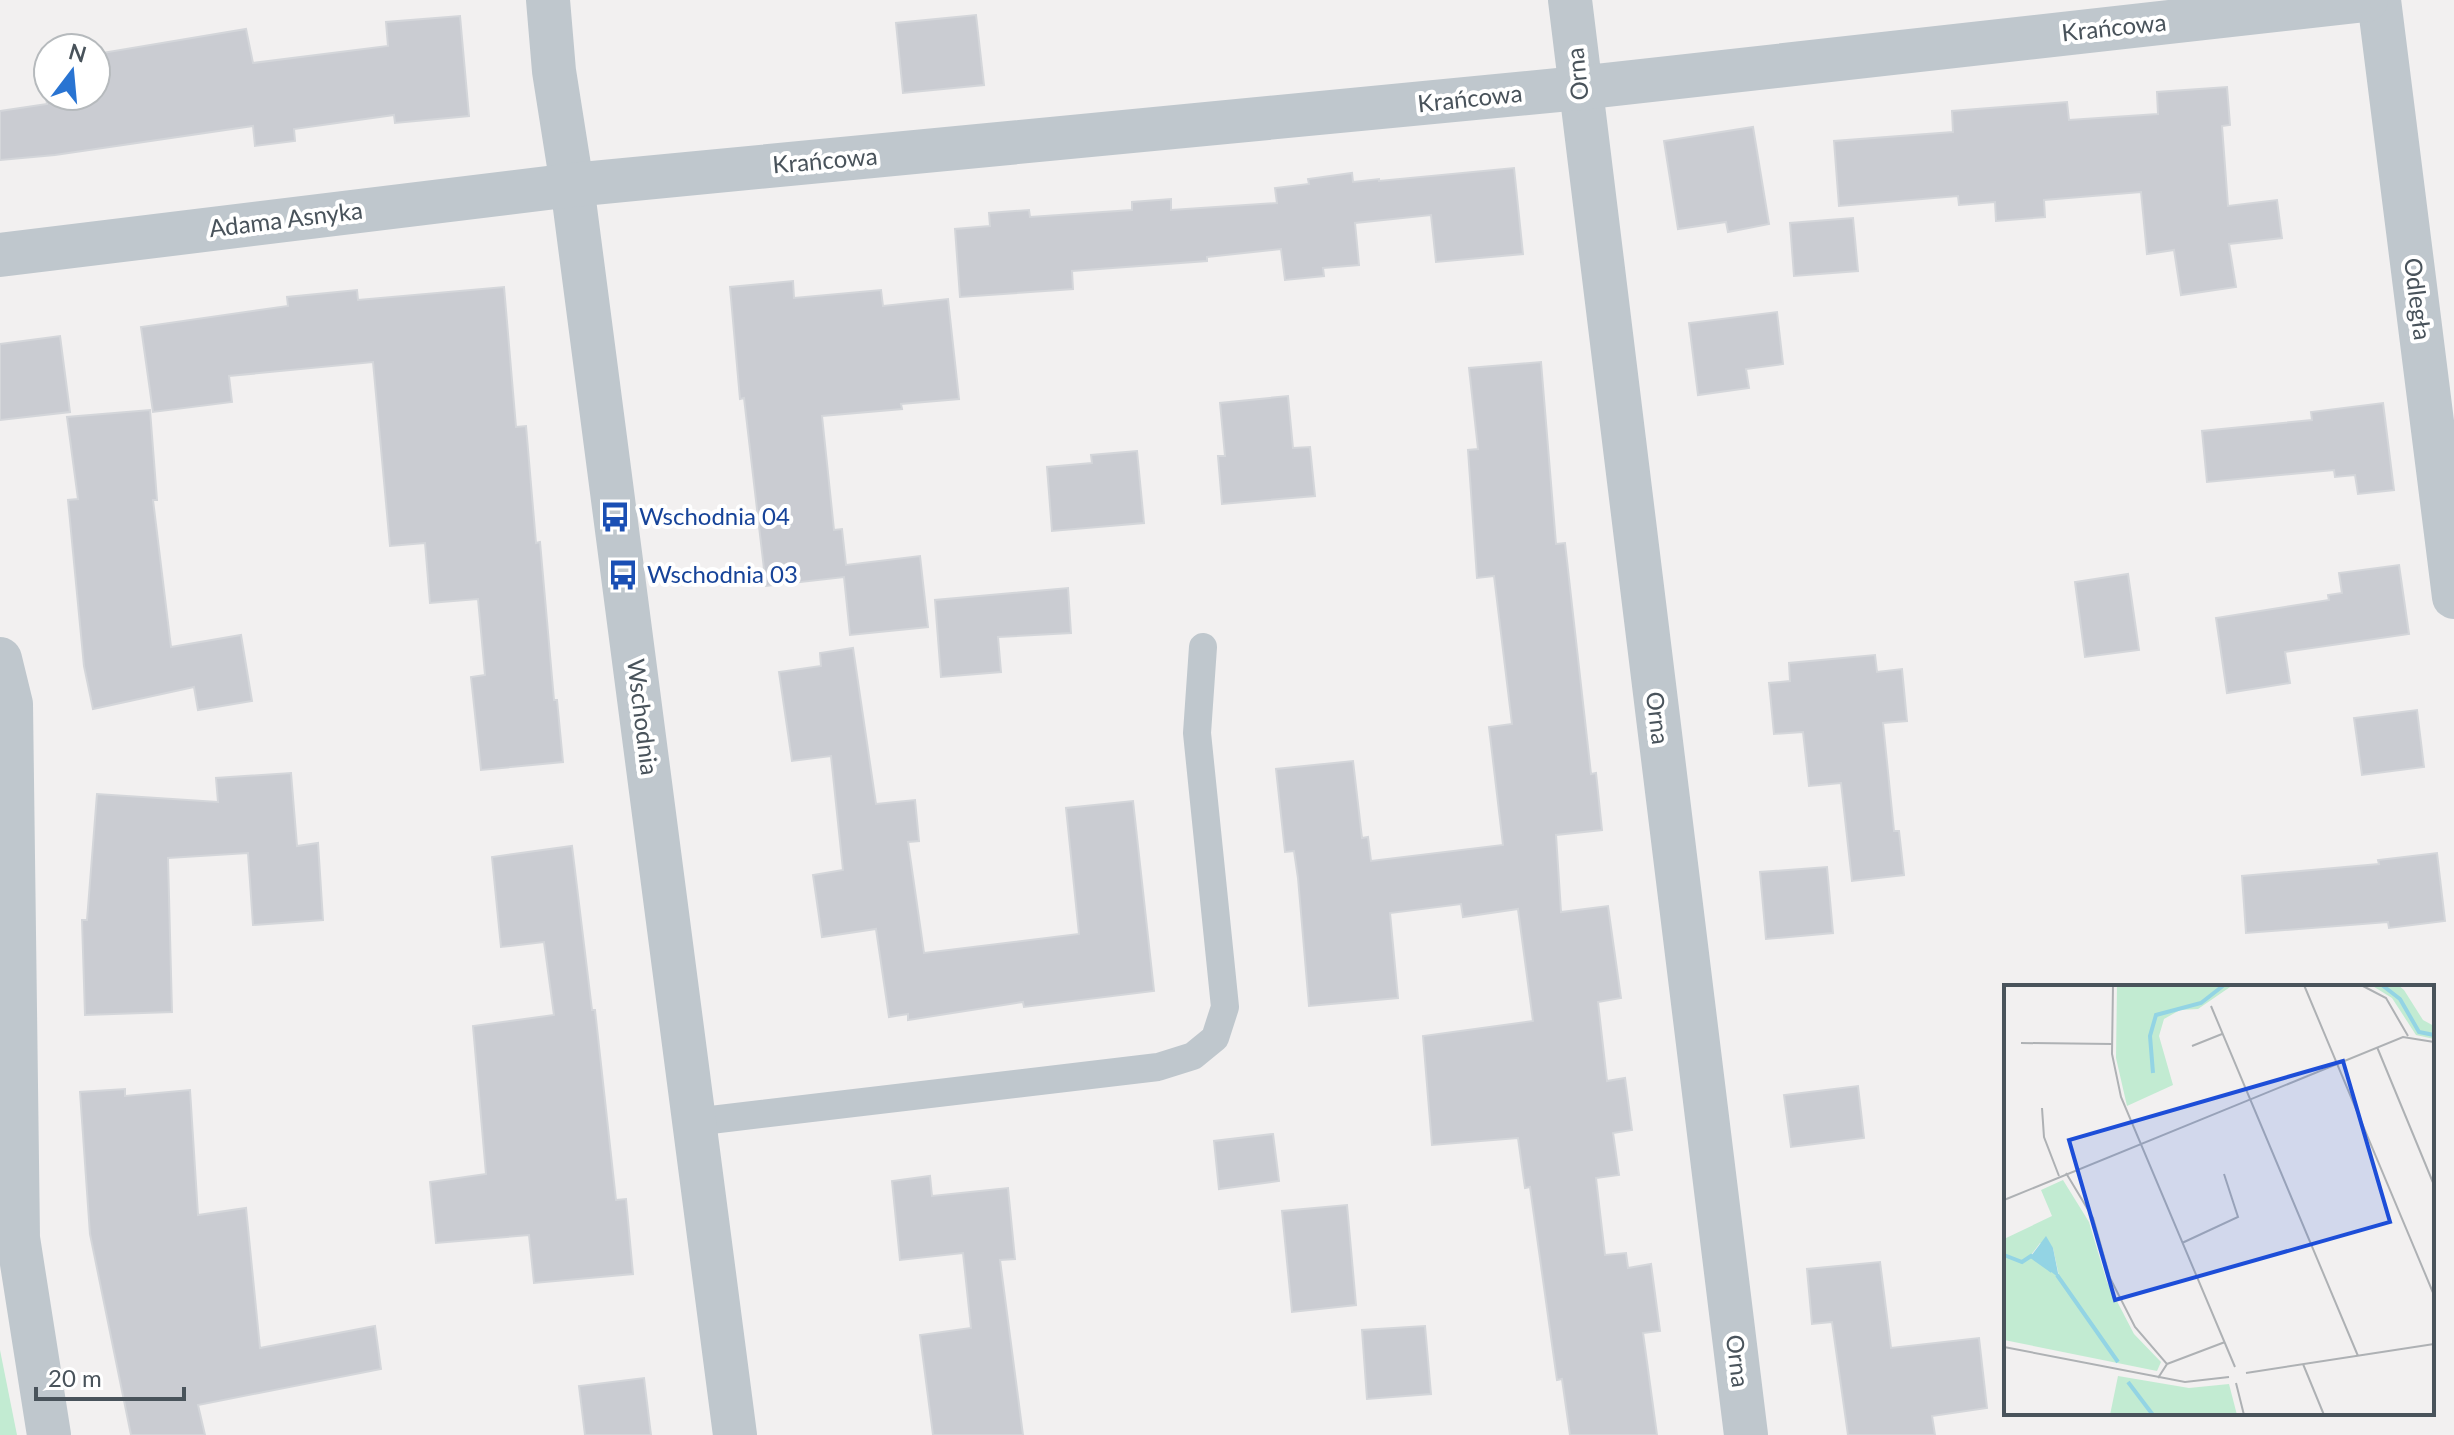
<svg xmlns="http://www.w3.org/2000/svg" width="2454" height="1435" font-family="Lato,sans-serif">
  <rect width="100%" height="100%" fill="#f2f0f0"/>
  <path fill="#c2ebd2" d="M0,1350L17,1435H0Z"/>
  <g fill="#caccd2" stroke="#d4d6da" stroke-width="2">
    <path d="M976,15L984,85L903,93L896,23Z"/>
    <path d="M460,16L469,116L395,123L394,115L294,129L295,141L255,146L253,126L55,155L0,160V111L47,104L45,91L48,90V96H96V54L246,29L253,63L388,46L386,22Z"/>
    <path d="M2227,87L2230,125L2222,126L2228,206L2277,200L2282,238L2229,244L2236,287L2181,295L2174,250L2147,254L2141,192L2044,200L2045,217L1996,221L1995,202L1959,205L1958,196L1839,206L1834,141L1953,132L1952,111L2067,102L2069,120L2158,114L2157,92Z"/>
    <path d="M1753,127L1769,224L1728,232L1726,222L1678,229L1664,141Z"/>
    <path d="M1514,168L1523,254L1436,262L1431,215L1355,223L1359,265L1323,268L1324,276L1285,280L1281,249L1207,257V261L1072,271L1073,289L960,297L955,229L990,226L989,213L1029,210L1030,217L1132,210V202L1171,199V210L1277,203L1275,188L1309,184L1308,179L1352,173L1353,182L1379,179V181Z"/>
    <path d="M1853,218L1858,271L1794,276L1790,223Z"/>
    <path d="M793,281L794,298L881,290L883,306L948,299L959,399L901,404L902,409L822,416L834,530L842,529L846,565L920,556L928,627L850,635L844,577L766,586L744,398L740,399L730,287Z"/>
    <path d="M504,287L516,427L526,426L536,543L540,542L554,700H557L563,762L481,770L471,677L485,675L478,599L430,603L425,543L390,546L373,362L229,376L232,402L153,412L141,327L288,306L287,297L357,290L358,300Z"/>
    <path d="M1777,312L1783,364L1746,369L1749,388L1698,395L1689,323Z"/>
    <path d="M60,336L70,412L0,420V344Z"/>
    <path d="M1541,362L1556,544L1565,543L1591,774L1596,773L1602,830L1556,835L1561,912L1608,906L1621,998L1598,1002L1607,1081L1625,1078L1632,1130L1613,1133L1619,1175L1596,1178L1605,1255L1626,1253L1628,1268L1651,1264L1660,1331L1643,1333L1657,1435H1570L1562,1379L1557,1380L1530,1187L1525,1188L1518,1138L1432,1145L1423,1036L1533,1021L1518,909L1463,917L1461,904L1390,913L1398,998L1309,1006L1298,878L1294,851L1285,852L1276,769L1353,761L1362,838L1368,837L1371,861L1503,845L1489,727L1512,724L1494,576L1477,578L1468,450L1478,449L1469,368Z"/>
    <path d="M1288,396L1293,448L1310,447L1315,496L1222,504L1218,456H1225L1220,403Z"/>
    <path d="M2383,403L2394,490L2358,494L2355,475L2335,477L2334,470L2207,482L2202,431L2312,420L2311,412Z"/>
    <path d="M150,410L157,500H153L171,647L241,635L252,701L198,710L194,687L93,709L84,666L68,500L78,499L67,417Z"/>
    <path d="M1137,451L1144,523L1052,531L1047,467L1092,463L1091,455Z"/>
    <path d="M2399,565L2409,634L2285,652L2290,683L2227,693L2216,618L2329,600L2328,595L2342,593L2339,573Z"/>
    <path d="M2128,574L2139,650L2085,657L2075,582Z"/>
    <path d="M1068,588L1071,633L998,637L1001,672L941,677L935,600Z"/>
    <path d="M853,648L876,804L915,800L919,841L908,842L924,953L1079,934L1066,808L1133,801L1154,991L1024,1007L1023,1002L908,1020V1014L889,1017L876,929L822,937L813,875L843,870L831,756L792,761L779,672L821,666L820,653Z"/>
    <path d="M1875,655L1877,672L1902,669L1907,721L1883,723L1894,831H1899L1904,875L1852,881L1841,783L1809,786L1803,732L1774,734L1769,683L1790,681L1789,663Z"/>
    <path d="M2417,710L2424,767L2362,775L2354,718Z"/>
    <path d="M291,773L297,846L318,843L323,920L253,925L248,853L168,858L172,1012L85,1015L82,920H87L97,794L218,802L216,778Z"/>
    <path d="M572,846L592,1010H595L616,1200L626,1199L633,1274L534,1283L529,1235L436,1243L430,1182L486,1174L473,1026L554,1015L544,942L501,947L492,857Z"/>
    <path d="M2437,853L2445,921L2389,928L2388,922L2246,933L2242,876L2379,864L2378,860Z"/>
    <path d="M1827,867L1833,933L1766,939L1760,872Z"/>
    <path d="M1858,1086L1864,1138L1791,1147L1784,1095Z"/>
    <path d="M125,1089V1096L190,1090L198,1215L246,1208L260,1348L375,1326L381,1369L198,1405L205,1435H131L90,1234L80,1092Z"/>
    <path d="M1273,1134L1279,1181L1219,1189L1214,1141Z"/>
    <path d="M930,1176L932,1196L1008,1188L1015,1259L1000,1260L1023,1435H933L920,1335L971,1328L963,1253L900,1260L892,1181Z"/>
    <path d="M1347,1205L1356,1305L1292,1312L1282,1211Z"/>
    <path d="M1880,1262L1891,1348L1979,1338L1987,1408L1932,1416L1935,1435H1848L1832,1322L1812,1324L1807,1269Z"/>
    <path d="M1425,1326L1431,1394L1367,1399L1362,1330Z"/>
    <path d="M644,1378L651,1435H585L579,1386Z"/>
  </g>
  <g fill="none" stroke-linecap="round" stroke-linejoin="round">
    <path stroke="#bfc7cd" stroke-width="28" d="M694,1122L1158,1067L1193,1056L1215,1038L1225,1007L1197,733L1203,647"/>
    <g stroke="#bfc7cd" stroke-width="44">
      <path d="M548,0L554,71L572,185L735,1435"/>
      <path d="M1570,0L1746,1435"/>
      <path d="M2379,0L2454,597"/>
      <path d="M0,255L572,185L1579,88L2366,0"/>
      <path d="M0,659L11,704L18,1238L49,1435"/>
    </g>
  </g>
  <defs>
    <g id="bus-bare" transform="scale(2.4)"><path d="M-5-6H5V4H4V6H2V4H-2V6H-4V4H-5ZM-3.5-4V0h7V-4ZM-3.5 1.2v1.5H-2V1.2ZM2 1.2v1.5H3.5V1.2Z" fill="#1a4fb4" stroke="#fff" stroke-width="2.5" paint-order="stroke"/></g>
  </defs>
  <g fill-rule="evenodd">
    <use href="#bus-bare" x="615" y="517"/>
    <use href="#bus-bare" x="623" y="575"/>
  </g>
  <g text-anchor="middle" stroke-width="8" stroke-linejoin="round" paint-order="stroke">
    <g font-size="24" fill="#49535b" stroke="#fff">
      <text transform="translate(2114 28) rotate(-6)" y="8">Krańcowa</text>
      <text transform="translate(1578 74) rotate(-96)" y="8">Orna</text>
      <text transform="translate(1470 99) rotate(-6)" y="8">Krańcowa</text>
      <text transform="translate(825 161) rotate(-5)" y="8">Krańcowa</text>
      <text transform="translate(286 220) rotate(-7)" y="8">Adama Asnyka</text>
      <text transform="translate(2417 299) rotate(83)" y="8">Odległa</text>
      <text transform="translate(642 717) rotate(83)" y="8">Wschodnia</text>
      <text transform="translate(1657 718) rotate(83)" y="8">Orna</text>
      <text transform="translate(1737 1361) rotate(83)" y="8">Orna</text>
    </g>
    <g font-size="24" fill="#164399" stroke="#fff" text-anchor="start">
      <text x="639" y="525">Wschodnia 04</text>
      <text x="647" y="583">Wschodnia 03</text>
    </g>
  </g>
  <g transform="translate(2004 985)">
    <rect width="430" height="430" fill="#f2f0f0"/>
    <path d="M113,0H229L194,24L176,25L160,34L155,51L169,100L123,121L112,73ZM367,0H394L400,5L419,35L430,41V54L412,50L388,13ZM59,195L85,237L103,297L130,349L157,377L153,386L0,355V254L48,231L37,205ZM36,258L49,263L55,291L27,270ZM114,391L185,403L225,399L233,430H106Z" fill="#c2ebd2" fill-rule="evenodd"/>
    <path d="M42,251L49,263L55,293L27,271Z" fill="#93d4e4"/>
    <path fill="none" stroke="#93d4e4" stroke-width="4" d="M378,0L396,14L415,47L430,50M149,88L146,51L152,30L197,18L220,0M0,270L18,277L27,271L48,286M53,290L114,377M124,397L149,430"/>
    <path fill="none" stroke="#aeb1b4" stroke-width="2" d="M109,0L108,69L117,112L231,382M300,0L430,310M357,0L382,13L404,51M207,21L354,371M17,58L108,59M188,61L218,49M373,62L430,200M38,123L40,152L55,191M62,188L89,233L106,293L131,342L163,379L154,393M0,215L399,52L430,57M178,258L234,232L220,189M0,362L181,397L225,392M163,379L221,357M299,379L320,430M242,388L430,359M232,398L240,430"/>
    <path fill="#1d4ed8" fill-opacity="0.15" stroke="#1d4ed8" stroke-width="4" d="M339,76L386,237L111,315L65,155Z"/>
    <rect width="430" height="430" fill="none" stroke="#49535b" stroke-width="4"/>
  </g>
  <g transform="translate(72 72) rotate(16)"><circle r="38" fill="#ffffff" stroke="#b6babd" stroke-width="2"/>
  <path d="M0-6L14 30L0 20L-14 30Z" fill="#2974d2"/>
  <text y="-12" font-size="22" font-weight="bold" text-anchor="middle" fill="#49535b">N</text>
  </g>
  <path d="M36 1387v12h148v-12" fill="none" stroke="#49535b" stroke-width="4"/>
  <text x="48" y="1387" font-size="24" fill="#49535b" stroke="#ffffff" stroke-width="6" paint-order="stroke">20 m</text>
</svg>
